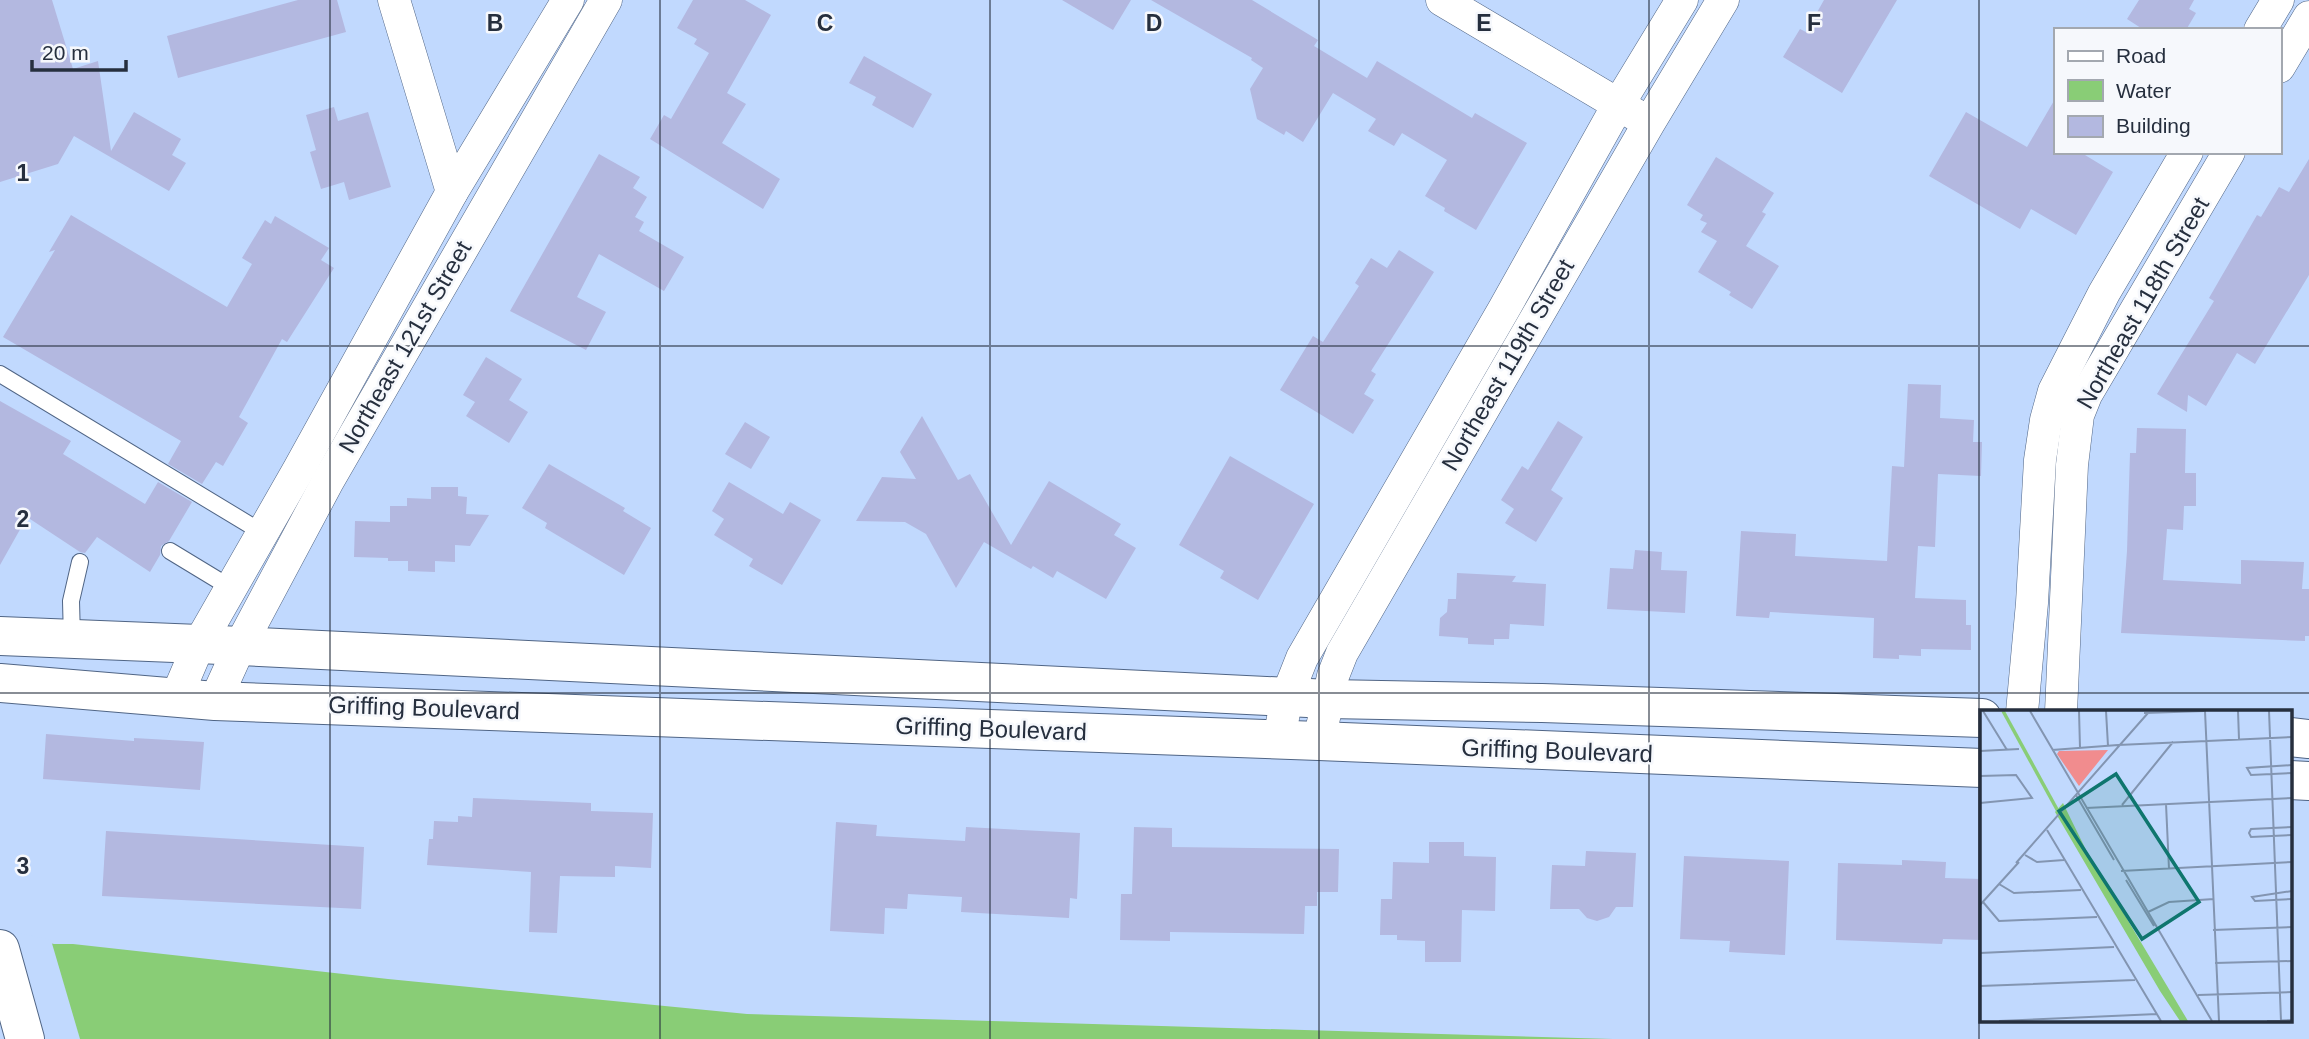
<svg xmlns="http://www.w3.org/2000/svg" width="2309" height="1039" font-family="Helvetica,sans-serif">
  <rect width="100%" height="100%" fill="#c1d9fe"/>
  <path fill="#89cd76" d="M0,932L54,944H73L388,979L747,1014L1613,1039H0Z"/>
  <path fill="#c1d9fe" d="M0,929L51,940L80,1039H0Z"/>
  <g fill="#b3b8e0">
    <path d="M0,0H52L73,69L98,61L111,151L134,112L181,139L172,155L186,163L169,191L74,136L58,164L0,182Z"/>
    <path d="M298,0H337L346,32L178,78L167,36Z"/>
    <path d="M693,0H745L771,15L727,93L746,104L722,143L780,179L763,209L650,139L664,115L671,119L709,53L694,44L697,39L677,28Z"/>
    <path d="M1062,0H1131L1113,30Z"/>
    <path d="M1151,0H1252L1318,40L1314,46L1367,78L1377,61L1472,118L1475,113L1527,143L1476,230L1444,211L1445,208L1425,196L1447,160L1402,133L1394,146L1368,131L1376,119L1333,93L1303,142L1286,131L1284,135L1257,119L1250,89L1263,68L1251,60L1252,58Z"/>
    <path d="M1824,0H1897L1842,93L1783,57L1800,29L1806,32Z"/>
    <path d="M2139,0H2194L2189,9L2196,13L2186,30H2144L2127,19Z"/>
    <path d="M864,56L932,94L913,128L872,105L876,97L849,83Z"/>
    <path d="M2055,99V152H2080L2113,172L2076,235L2031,209L2020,229L1929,176L1966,112L2027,147Z"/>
    <path d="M334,107L338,121L368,112L391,187L349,200L344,182L321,189L310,152L316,150L306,115Z"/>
    <path d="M599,154L640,177L633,188L647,197L635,217L644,222L639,231L684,257L664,291L599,254L577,297L606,312L586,350L510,311Z"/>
    <path d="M1716,157L1774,193L1762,212L1766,214L1746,246L1779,266L1752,309L1729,295L1731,292L1698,272L1717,241L1701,232L1707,223L1700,220L1703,215L1687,205Z"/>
    <path d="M2309,159V275L2255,364L2237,353L2206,406L2188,395L2187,412L2157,394L2214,301L2209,298L2257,215L2261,217L2279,187L2289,192Z"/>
    <path d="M71,215L227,307L252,264L242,258L265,220L271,224L275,216L329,248L321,260L334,268L287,342L282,339L239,417L248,423L223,466L216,462L202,484L168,464L181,441L3,337L55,250L49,252Z"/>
    <path d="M1399,250L1434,272L1371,371L1376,374L1364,394L1374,400L1353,434L1280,390L1313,336L1323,342L1359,286L1355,283L1371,258L1387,268Z"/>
    <path d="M486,357L522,379L509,400L528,412L509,443L466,416L475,402L463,395Z"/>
    <path d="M1908,384L1941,385L1940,418L1974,420L1973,442H1982L1981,476L1938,474L1935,547L1918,546L1915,598L1966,600V625H1971V650L1921,649V656L1899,655V659L1873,658L1874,618L1770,612L1769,618L1736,616L1741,531L1796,534L1795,556L1887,561L1892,466L1904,467Z"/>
    <path d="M0,401L71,441L63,454L145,504L158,482L192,502L169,541L161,546L160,555L150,572L97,537L85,553L80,552L27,517L0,565Z"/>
    <path d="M922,416L958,480L970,474L1011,545L1049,481L1121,524L1114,535L1136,548L1106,599L1057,571L1053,578L1033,566L1031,569L984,542L956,588L926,534L905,522L856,521L882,477L916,479L900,452Z"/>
    <path d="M1558,421L1583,437L1551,490L1563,498L1536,542L1505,523L1514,509L1501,500L1522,466L1528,470Z"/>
    <path d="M745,422L770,437L751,469L725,454Z"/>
    <path d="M2137,428L2186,429L2185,473H2196V506H2184L2183,530L2167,529L2163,580L2241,584V560L2304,562L2302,589H2309V636H2305V641L2121,633L2127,551L2130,453H2136Z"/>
    <path d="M1230,456L1314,504L1258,600L1220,578L1224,571L1179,545Z"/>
    <path d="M549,464L625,508L623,511L651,528L624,575L545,528L547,523L522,508Z"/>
    <path d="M729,482L783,514L790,502L821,520L782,585L749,566L753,559L714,535L724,519L712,511Z"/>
    <path d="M431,487H458V496L467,497L466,514L489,515L470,546L455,545V562L435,561V572L408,571V561H388V558L354,557L355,521L390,522V506H407V498L431,499Z"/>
    <path d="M1635,550L1662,552L1661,570L1687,571L1685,613L1607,609L1610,568L1633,569Z"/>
    <path d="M1457,573L1516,576L1512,582L1546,584L1544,626L1510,624L1509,639H1494V645L1468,644V638L1439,636L1440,618L1447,612L1448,599H1456Z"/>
    <path d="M46,734L134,741V738L204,742L200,790L43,779Z"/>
    <path d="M473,798L591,803V811L653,813L651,868L615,866V877L560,876L557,933L529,932L531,872L427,865L429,839H433L434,821L458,822V816L472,817Z"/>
    <path d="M836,822L877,825L876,836L965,841L966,827L1080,833L1077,899L1070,898L1069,918L961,912L962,897L908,894L907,909L885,908L884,934L830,931Z"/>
    <path d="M1134,827L1172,828V847L1339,849L1338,892H1317V906H1305L1304,934L1170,932V941L1120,940L1121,894H1132Z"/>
    <path d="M106,831L364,847L361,909L102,896Z"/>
    <path d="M1429,842H1464V856L1496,857L1495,911L1462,910L1461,962H1425V941L1397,940V935H1380L1381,899H1392L1393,862L1429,863Z"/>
    <path d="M1586,851L1636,853L1633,907H1616L1609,917L1597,921L1587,918L1579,909H1550L1552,865L1585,866Z"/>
    <path d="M1684,856L1789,861L1785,955L1729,952L1730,941L1680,939Z"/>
    <path d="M1902,860L1946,862L1945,878L1982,879V940L1943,939L1942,944L1836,940L1838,863L1902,865Z"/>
  </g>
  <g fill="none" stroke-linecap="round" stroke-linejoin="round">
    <g stroke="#506585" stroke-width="18">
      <g id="lane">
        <path d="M0,374L263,533"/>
        <path d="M170,551L231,588"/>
        <path d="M72,639L71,601L80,562"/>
      </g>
    </g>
    <g stroke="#506585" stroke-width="33">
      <g id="street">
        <path d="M394,0L452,192"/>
        <path d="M1442,0L1636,115"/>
        <path d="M2260,30L2278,0"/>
        <path d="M2279,67L2309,17"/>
        <path d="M176,698L199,644L299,469L452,192L568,0"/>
        <path d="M215,701L240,646L328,481L606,0"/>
        <path d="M2022,712L2032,603L2040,460L2046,420L2054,391L2104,293L2187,152"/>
        <path d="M2061,712L2072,465L2078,415L2086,395L2229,152"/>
        <path d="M1279,740L1287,696L1302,658L1504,309L1618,105L1682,0"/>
        <path d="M1319,741L1333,676L1342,653L1649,123L1723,0"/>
      </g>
    </g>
    <g stroke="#506585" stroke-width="40">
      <g id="secondary">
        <path d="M0,636L199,644L1329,699L1542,703L1982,718"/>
        <path d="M0,683L215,701L1319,741L1982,768"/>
        <path d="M2290,737L2309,739"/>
        <path d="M2290,780L2309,781"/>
        <path d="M0,949L25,1039"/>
      </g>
    </g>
    <use href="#lane" stroke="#fff" stroke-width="16"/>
    <use href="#street" stroke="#fff" stroke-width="32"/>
    <use href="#secondary" stroke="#fff" stroke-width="38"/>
  </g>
  <path fill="none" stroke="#262f3e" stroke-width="2" stroke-opacity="0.55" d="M330,0V1039M660,0V1039M990,0V1039M1319,0V1039M1649,0V1039M1979,0V1039M0,346H2309M0,693H2309"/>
  <g text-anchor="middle" stroke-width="5" stroke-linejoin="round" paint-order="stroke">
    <g font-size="24" fill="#262f3e" stroke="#f6f8fc">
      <text transform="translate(2143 303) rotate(-60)" y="8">Northeast 118th Street</text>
      <text transform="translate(405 347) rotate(-60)" y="8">Northeast 121st Street</text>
      <text transform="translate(1508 365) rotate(-60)" y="8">Northeast 119th Street</text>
      <text transform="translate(424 708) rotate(2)" y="8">Griffing Boulevard</text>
      <text transform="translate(991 729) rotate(2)" y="8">Griffing Boulevard</text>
      <text transform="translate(1557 751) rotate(2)" y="8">Griffing Boulevard</text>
    </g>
  </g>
  <g transform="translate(1980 710)">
    <rect width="312" height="312" fill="#c1d9fe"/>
    <path d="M128,40L99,76L77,44L79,41Z" fill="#f18c8e"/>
    <path d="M83,93L107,142L208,311H200L180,281L75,102Z" fill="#89cd76"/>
    <path fill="none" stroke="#89cd76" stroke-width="3.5" d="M23,1L79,103"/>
    <path fill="none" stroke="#8395b1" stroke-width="2" d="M3,1L27,40M50,1L232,311M99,1L100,38M126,1L128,36M225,1L239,311M258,1L259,29M289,1L301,311M164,3L224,1M227,31L312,27M138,35L227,31M72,40L138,35M0,41L39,39M312,55L267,58L271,65L312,63M0,66L36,65L52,88L0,93M96,85L134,150M186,94L189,159M142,95L193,32M106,98L312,88M312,117L271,119L269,123L271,127L312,125M67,120L181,311M45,145L57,152L84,150M36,153L168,3M141,161L312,152M146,170L174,216M19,174L34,183L101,180M312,181L272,187L275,191L312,189M3,192L19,211L117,207M0,195L39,152M168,202L189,192L234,189M233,220L312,217M0,243L134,237M235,253L312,251M0,276L155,270M218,285L312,282M19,311L177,304M287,311L312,310"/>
    <path fill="#0f766e" fill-opacity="0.15" stroke="#0f766e" stroke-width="3.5" d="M136,64L219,192L162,229L79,101Z"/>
    <rect width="312" height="312" fill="none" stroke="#262f3e" stroke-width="3.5"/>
  </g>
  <g font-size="23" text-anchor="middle" font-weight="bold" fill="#262f3e" stroke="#f6f8fc" stroke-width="5" stroke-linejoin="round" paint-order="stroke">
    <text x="495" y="31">B</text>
    <text x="825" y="31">C</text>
    <text x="1154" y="31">D</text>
    <text x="1484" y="31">E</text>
    <text x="1814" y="31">F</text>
    <text x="23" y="181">1</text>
    <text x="23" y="527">2</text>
    <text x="23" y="874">3</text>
  </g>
  <rect x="2054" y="28" width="228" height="126" fill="#f6f8fc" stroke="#a3a8b0" stroke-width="2"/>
  <rect x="2068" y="51" width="35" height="10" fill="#ffffff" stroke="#a3a8b0" stroke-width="2"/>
  <text x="2116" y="63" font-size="21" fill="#262f3e">Road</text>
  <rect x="2068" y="80" width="35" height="21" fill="#89cd76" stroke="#a3a8b0" stroke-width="2"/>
  <text x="2116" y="98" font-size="21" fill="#262f3e">Water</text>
  <rect x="2068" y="116" width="35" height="21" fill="#b3b8e0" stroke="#a3a8b0" stroke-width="2"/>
  <text x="2116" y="133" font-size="21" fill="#262f3e">Building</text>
  <path d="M32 60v10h94v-10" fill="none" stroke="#262f3e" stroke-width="3.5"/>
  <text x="42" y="60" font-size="21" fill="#262f3e" stroke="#f6f8fc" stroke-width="5" paint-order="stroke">20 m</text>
</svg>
